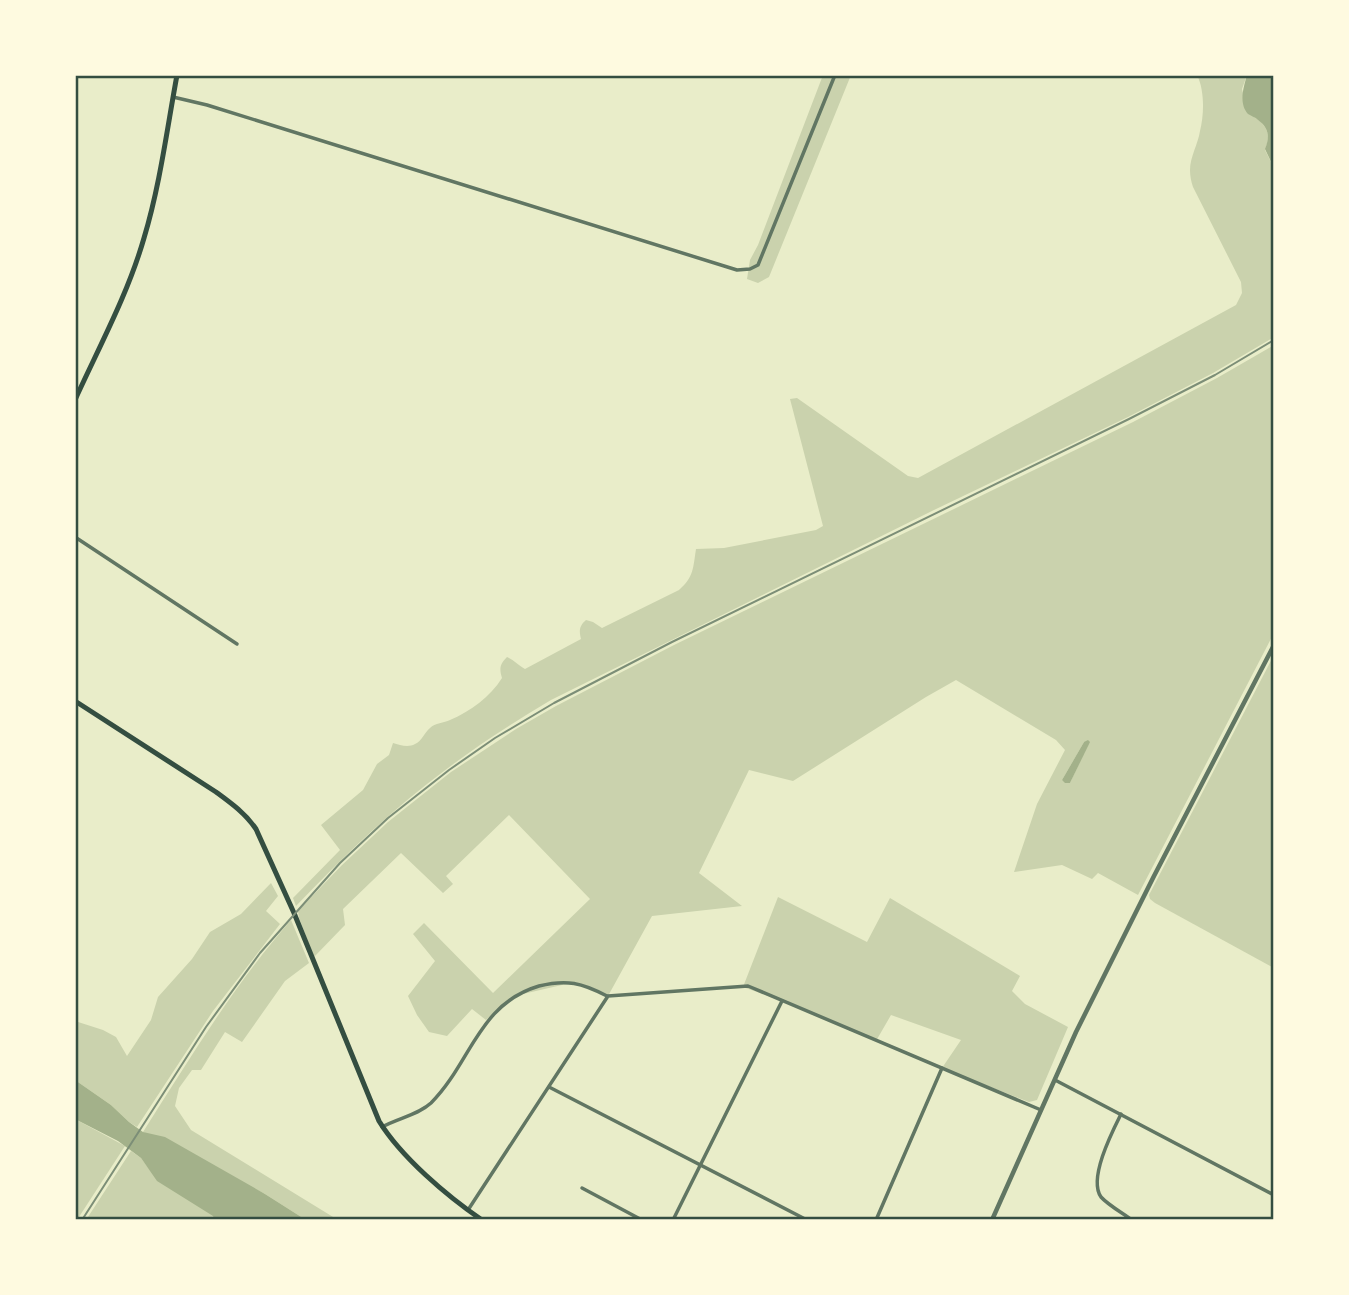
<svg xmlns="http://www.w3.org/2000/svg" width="1349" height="1295" font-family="Cabin,sans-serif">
  <rect width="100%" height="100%" fill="#e9edc9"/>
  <g fill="#cad2ad" fill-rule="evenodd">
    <path d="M823,75H851L769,277L758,283L747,279L750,260L758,245Z"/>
    <path d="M1197,75H1247L1242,89L1248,113C1264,123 1273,130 1265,150L1274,168V337L1213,373L1128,417L934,510L551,700C516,721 481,743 448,768C392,809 343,857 296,906L293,898L340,850L321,825L363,790L377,764L389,755L393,743C400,745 408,748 415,744C422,741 424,733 430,728C435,723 444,723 450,720C471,711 490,697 502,678C499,668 500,664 507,657C514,660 518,665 525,669L581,639C579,631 579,626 586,620L593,622L602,628L679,590C694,577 693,568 696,549L724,548L816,530L823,526L790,399L797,398L908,476L918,478L1236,305L1242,293L1241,282L1193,187C1191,181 1190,176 1190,170C1190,157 1198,144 1200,131C1204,115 1205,91 1197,75Z"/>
    <path d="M1274,345V633L1138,895L1098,873L1092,879L1062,865L1014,872L1037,804L1065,750L1056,740L956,680L926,697L793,781L749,770L699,873L742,906L652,916L608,996L575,982L514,996L501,1006L486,1020L472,1009L447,1036L429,1032L417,1015L408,996L435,961L413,934L424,923L493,993L590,899L509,815L446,876L453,884L443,893L401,853L343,909L345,925L314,957L299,918L298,911L342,865L388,822L451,772L516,729L556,706L674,645L1133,422L1217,378ZM1084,742H1089L1070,783L1062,780Z"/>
    <path d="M1274,655V968L1155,903L1150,899L1149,895Z"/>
    <path d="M271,883L278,896L266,911L280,924L213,1011L137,1127L129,1122L111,1105L75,1080V1021L103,1030L116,1037L127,1056L151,1020L158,997L192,959L210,932L241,914Z"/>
    <path d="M778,897L867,942L890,898L1020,976L1012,991L1025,1004L1068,1027L1037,1100L1029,1102L942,1068L961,1040L891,1015L876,1041L782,1001L743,987Z"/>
    <path d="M291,920L309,963L285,981L242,1042L225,1032L201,1070H192L179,1088L175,1106L191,1130L338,1220H306L265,1194L143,1132C190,1058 234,985 291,920Z"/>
    <path d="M75,1119L125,1146L77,1220H75Z"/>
    <path d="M131,1151L141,1158L149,1169L214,1216L215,1220H86Z"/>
  </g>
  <g fill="#a3b18a">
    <path d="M1247,75H1271L1274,102V168L1265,149C1270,137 1269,128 1258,120C1255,117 1251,116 1248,114C1238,103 1244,86 1247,75Z"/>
    <path d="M1088,740L1090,742L1070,783H1065L1062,780L1084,742Z"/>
    <path d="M75,1080L111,1105L129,1122L143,1132L165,1137L265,1194L306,1220H215L213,1216L157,1181L141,1158L118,1141L75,1119Z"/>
  </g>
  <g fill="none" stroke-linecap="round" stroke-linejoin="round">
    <g stroke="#617663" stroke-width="3.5">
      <path d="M173,97L207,105L737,270L750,269L758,265L835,75"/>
      <path d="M75,537L237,644"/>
      <path d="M1055,1080L1274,1195"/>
      <path d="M549,1087L807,1220"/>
      <path d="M1121,1114C1112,1132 1088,1179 1101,1197C1108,1205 1124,1214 1132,1220"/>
      <path d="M382,1127C398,1118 418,1115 431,1103C471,1063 478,1004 539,986C567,979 582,983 607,996"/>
      <path d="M582,1188L642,1220"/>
      <path d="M468,1210L608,996L748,986L1041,1110"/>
      <path d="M673,1220L782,1001"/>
      <path d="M876,1220L942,1068"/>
    </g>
    <path stroke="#617663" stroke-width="4.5" d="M992,1220L1076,1032L1154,876L1274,645"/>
    <path stroke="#344e41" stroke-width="5" d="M75,701L216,792C231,803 245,813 256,829L294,913L379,1121C401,1157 447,1196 482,1220"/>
    <path stroke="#344e41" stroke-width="5" d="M75,400C99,347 128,294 144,238C160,185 167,129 177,75"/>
    <path stroke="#7c8e77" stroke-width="2" d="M82,1220L206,1027L260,953L340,863L388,818L449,770L495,738L554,703L672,642L1129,419L1215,375L1274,340"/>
  </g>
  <rect width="1349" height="1295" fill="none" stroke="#fefae0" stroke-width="154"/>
  <rect x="77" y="77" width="1195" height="1141" fill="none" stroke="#344e41" stroke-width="2.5"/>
</svg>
